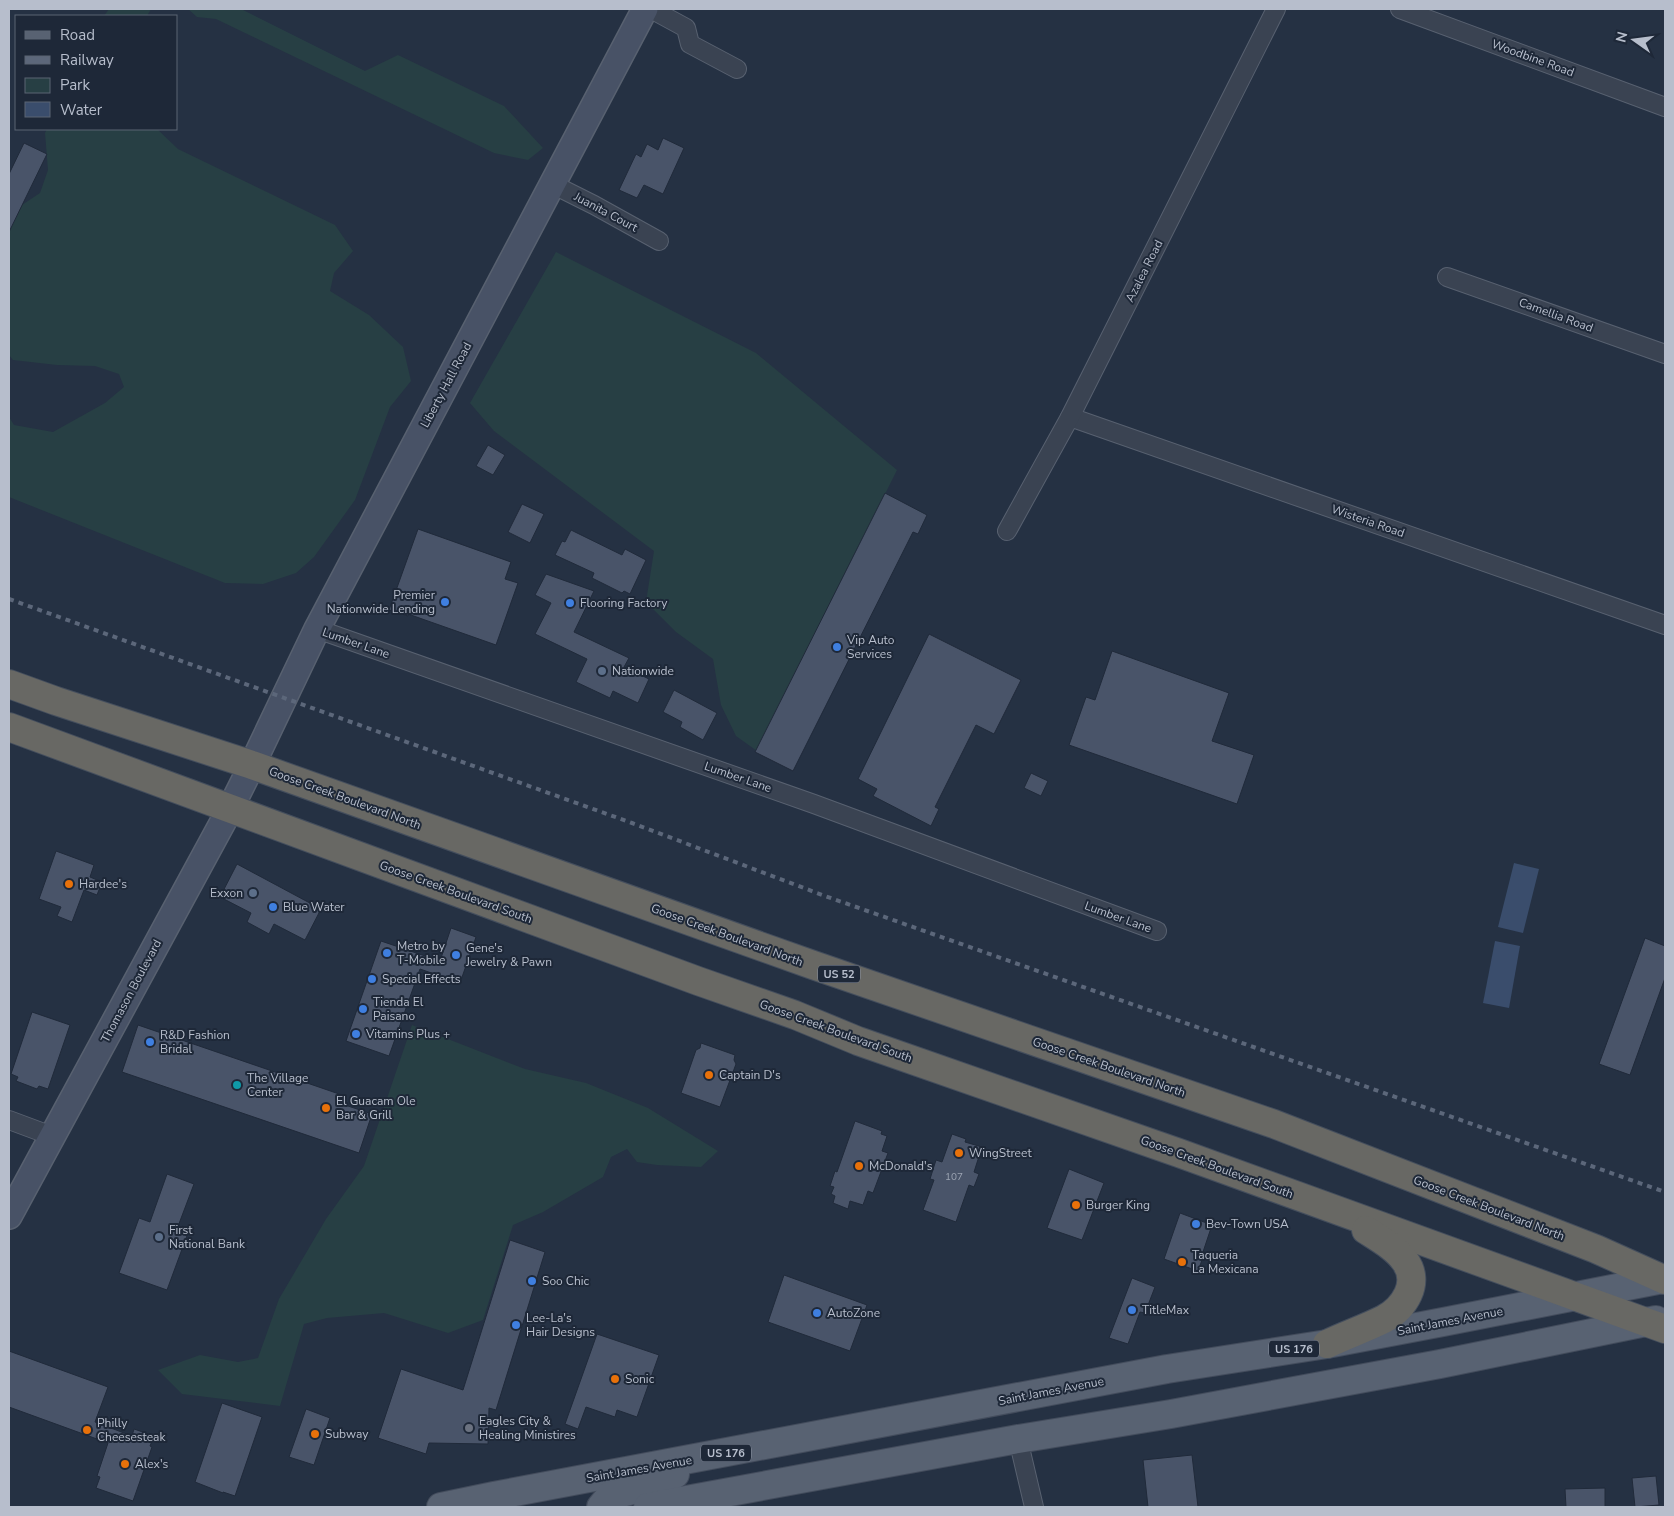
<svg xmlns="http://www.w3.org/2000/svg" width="1674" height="1516" font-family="'Nunito Sans',sans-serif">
  <rect width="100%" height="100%" fill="#253143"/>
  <g fill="#273f44">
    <path d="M109,9H151L147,16H104Z"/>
    <path d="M188,9H241L365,71L398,55L504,106L543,148L528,160L494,153L216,19L197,17Z"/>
    <path d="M47,129H157L178,149L335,225L353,251L334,273L330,291L369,315L403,347L411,381L390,407L355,500L314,557L296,573L263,584L225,583L9,497V417L14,425L53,432L105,403L124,387L119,374L95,366L57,365L13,360L9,355V231L22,205L40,193L48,170L45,133Z"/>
    <path d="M556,252L756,353L897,470L757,751L736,736L721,705L713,659L676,632L646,602L654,551L494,431L470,403Z"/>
    <path d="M412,1025L525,1069L586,1083L648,1108L718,1151L701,1167L657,1165L637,1162L627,1149L611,1157L603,1177L543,1212L513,1225L483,1320L448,1333L384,1313L327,1318L304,1324L280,1406L182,1394L158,1370L200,1355L238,1362L258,1358L279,1299L326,1219L364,1166Z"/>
  </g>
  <g fill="#3a4d6c">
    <path d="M1514,863L1539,869L1523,933L1498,927Z"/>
    <path d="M1495,941L1520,946L1509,1008L1483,1003Z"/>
  </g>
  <g fill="#495469" stroke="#202a3a">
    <path d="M663,138L684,148L663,194L644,185L637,198L619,190L636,154L641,157L647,144L658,150Z"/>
    <path d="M24,143L47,154L9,232V174Z"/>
    <path d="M488,445L505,455L493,475L476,466Z"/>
    <path d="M885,493L927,515L918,534L913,532L793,771L755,752Z"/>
    <path d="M522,504L544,514L530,543L508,532Z"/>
    <path d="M418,529L511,562L505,579L518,583L496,645L408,614V616L389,610Z"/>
    <path d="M571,530L622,555L625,549L646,560L630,594L624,591L622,593L592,578L594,573L555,555L562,541L565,542Z"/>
    <path d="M546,574L594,591L574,632L629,658L624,667L649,679L638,703L613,691L610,698L576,682L587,659L535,634L551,603L535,595Z"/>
    <path d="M929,634L1021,680L994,734L976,725L935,807L939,809L931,826L873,796L877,789L858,779Z"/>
    <path d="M1112,651L1229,693L1212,741L1254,755L1237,804L1069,745L1086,697L1095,700Z"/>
    <path d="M674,690L717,713L703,740L680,727L682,722L663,712Z"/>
    <path d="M1031,773L1048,781L1041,796L1024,788Z"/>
    <path d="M56,851L94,865L90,877L102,882L97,895L84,890L72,922L57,916L61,907L39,899Z"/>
    <path d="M237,864L321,909L305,940L274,924L269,934L247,922L251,913L220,897Z"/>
    <path d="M451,928L476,937L460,983L420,969L389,1056L346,1041L381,941L440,961Z"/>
    <path d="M1645,938L1665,946V978L1630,1075L1599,1064Z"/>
    <path d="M32,1012L70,1025L48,1089L39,1086L37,1089L16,1081L18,1077L11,1074Z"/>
    <path d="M138,1025L345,1096L342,1104L372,1114L359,1153L122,1072Z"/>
    <path d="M701,1043L735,1055L734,1060L736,1064L720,1107L681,1093L696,1050L700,1048Z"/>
    <path d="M855,1121L882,1131L881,1134L887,1136L882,1151L888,1153L873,1193L868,1191L863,1205L850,1201L848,1209L833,1203L835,1196L831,1194L834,1187L830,1186L835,1171L837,1172Z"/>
    <path d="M952,1134L966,1139L965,1142L982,1147L974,1172L979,1174L974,1187L969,1185L956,1222L923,1210L934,1180L930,1179L936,1160L942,1162Z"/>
    <path d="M1069,1169L1104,1183L1082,1240L1047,1228Z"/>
    <path d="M167,1174L194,1184L177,1229L188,1233L167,1290L119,1273L139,1218L150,1222Z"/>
    <path d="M1180,1213L1212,1225L1203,1252H1205L1198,1271L1164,1259Z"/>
    <path d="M510,1240L545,1252L496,1410L489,1408L488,1444L429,1443L426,1454L378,1438L401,1369L463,1390Z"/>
    <path d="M784,1275L867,1305L850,1351L768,1322Z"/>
    <path d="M1132,1278L1155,1287L1145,1313L1140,1312L1128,1344L1109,1338Z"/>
    <path d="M597,1334L659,1355L637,1417L617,1410L615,1417L586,1407L578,1429L565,1424Z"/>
    <path d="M9,1351L108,1387L95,1422L132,1436L134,1429L154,1436L150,1446L152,1447L133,1501L96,1488L100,1477L97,1476L108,1443L9,1407Z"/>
    <path d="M222,1403L262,1417L235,1496L223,1492V1493L195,1482Z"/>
    <path d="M306,1409L330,1418L314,1465L289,1457Z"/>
    <path d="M1192,1455L1198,1507H1148L1143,1460Z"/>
    <path d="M1656,1476L1659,1505L1635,1507L1632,1478Z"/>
    <path d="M1605,1488V1507H1566L1565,1489Z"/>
  </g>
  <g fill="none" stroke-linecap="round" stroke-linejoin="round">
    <g stroke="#586170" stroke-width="20">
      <g id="minor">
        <path d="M651,9L686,28L690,44L737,69"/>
        <path d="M1400,9L1665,107"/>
        <path d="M552,184L594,205L659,241"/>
        <path d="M1447,277L1665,354"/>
        <path d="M1070,417L1665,625"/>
        <path d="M1007,531L1070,417L1276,9"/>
        <path d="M317,629L814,804L1157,931"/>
        <path d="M9,1120L52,1136"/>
        <path d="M1018,1439L1034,1507"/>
      </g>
    </g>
    <g stroke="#586170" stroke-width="28">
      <path id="secondary" d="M9,1216L230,809L252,765L317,629L645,9"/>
    </g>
    <g stroke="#434c5c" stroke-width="30">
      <g id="primary">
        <path d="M441,1507L494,1496L1167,1369L1327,1344L1443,1322L1663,1279"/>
        <path d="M601,1507L610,1496L660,1483L675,1474"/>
        <path d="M648,1507L1018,1439L1171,1414L1440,1364L1656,1320"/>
      </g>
    </g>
    <g stroke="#444e5d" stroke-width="30">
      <g id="trunk">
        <path d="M9,684L56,701L252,765L813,965L1274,1124L1596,1249L1665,1280"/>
        <path d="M9,727L698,981L795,1015L858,1041L1179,1153L1665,1329"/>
        <path d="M1327,1344C1346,1335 1366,1328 1384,1319C1404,1308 1421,1283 1405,1261C1396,1248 1380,1239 1366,1230"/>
      </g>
    </g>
    <use href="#minor" stroke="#3a4352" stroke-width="18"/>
    <use href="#secondary" stroke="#485266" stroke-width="25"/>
    <use href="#primary" stroke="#586272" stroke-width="28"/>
    <use href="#trunk" stroke="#686864" stroke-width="28"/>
    <path stroke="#5c677a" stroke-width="4" stroke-dasharray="5 5" stroke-linecap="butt" d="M9,599L632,823L825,896L1665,1192"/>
  </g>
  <g fill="#3f7fe0" stroke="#1e2838" stroke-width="2">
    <circle cx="445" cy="602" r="5"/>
    <circle cx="570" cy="603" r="5"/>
    <circle cx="837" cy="647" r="5"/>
    <circle cx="273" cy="907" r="5"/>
    <circle cx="387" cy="953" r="5"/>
    <circle cx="456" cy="955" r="5"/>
    <circle cx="372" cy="979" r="5"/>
    <circle cx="363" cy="1009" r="5"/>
    <circle cx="356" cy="1034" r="5"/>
    <circle cx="150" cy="1042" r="5"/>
    <circle cx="1196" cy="1224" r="5"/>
    <circle cx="532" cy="1281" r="5"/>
    <circle cx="1132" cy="1310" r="5"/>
    <circle cx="817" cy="1313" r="5"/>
    <circle cx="516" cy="1325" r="5"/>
  </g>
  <g fill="#5c6f8a" stroke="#1e2838" stroke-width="2">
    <circle cx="602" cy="671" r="5"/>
    <circle cx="253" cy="893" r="5"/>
    <circle cx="159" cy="1237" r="5"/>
  </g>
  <g fill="#e8710a" stroke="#1e2838" stroke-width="2">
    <circle cx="69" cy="884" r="5"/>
    <circle cx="709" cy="1075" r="5"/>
    <circle cx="326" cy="1108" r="5"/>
    <circle cx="959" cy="1153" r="5"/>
    <circle cx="859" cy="1166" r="5"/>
    <circle cx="1076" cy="1205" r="5"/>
    <circle cx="1182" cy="1262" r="5"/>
    <circle cx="615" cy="1379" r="5"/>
    <circle cx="87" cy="1430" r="5"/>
    <circle cx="315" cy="1434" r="5"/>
    <circle cx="125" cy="1464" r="5"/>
  </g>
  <circle fill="#0f9aa8" stroke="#1e2838" stroke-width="2" cx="237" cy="1085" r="5"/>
  <circle fill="#6b7280" stroke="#1e2838" stroke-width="2" cx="469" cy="1428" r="5"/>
  <g text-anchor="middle" stroke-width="4" stroke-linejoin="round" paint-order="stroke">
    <g font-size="10" fill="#9ca4b3">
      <text x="954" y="1180">107</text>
    </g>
    <g fill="#1e2838" stroke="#8991a0" stroke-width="1">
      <rect x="818" y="965.5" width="42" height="17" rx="4"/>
      <rect x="1269" y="1340.5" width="50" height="17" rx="4"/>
      <rect x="701" y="1444.5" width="50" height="17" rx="4"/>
    </g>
    <g font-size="11" font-weight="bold" fill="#b7becc">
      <text x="839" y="978">US 52</text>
      <text x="1294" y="1353">US 176</text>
      <text x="726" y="1457">US 176</text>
    </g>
    <g font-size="12" fill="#b7becc" stroke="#1e2838">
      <text transform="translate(1533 58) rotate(20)" y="4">Woodbine Road</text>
      <text transform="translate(606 212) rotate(28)" y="4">Juanita Court</text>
      <text transform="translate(1144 271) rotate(-63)" y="4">Azalea Road</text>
      <text transform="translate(1556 315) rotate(20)" y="4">Camellia Road</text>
      <text transform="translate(446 385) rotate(-62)" y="4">Liberty Hall Road</text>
      <text transform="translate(1368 521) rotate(19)" y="4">Wisteria Road</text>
      <text transform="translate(356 643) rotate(19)" y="4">Lumber Lane</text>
      <text transform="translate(738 777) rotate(19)" y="4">Lumber Lane</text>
      <text transform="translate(345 798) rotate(20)" y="4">Goose Creek Boulevard North</text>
      <text transform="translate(456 892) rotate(20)" y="4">Goose Creek Boulevard South</text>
      <text transform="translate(1118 917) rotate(20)" y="4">Lumber Lane</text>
      <text transform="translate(727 935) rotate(20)" y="4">Goose Creek Boulevard North</text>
      <text transform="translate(131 991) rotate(-62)" y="4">Thomason Boulevard</text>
      <text transform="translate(836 1031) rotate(20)" y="4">Goose Creek Boulevard South</text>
      <text transform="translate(1109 1067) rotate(19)" y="4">Goose Creek Boulevard North</text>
      <text transform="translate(1217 1167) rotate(20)" y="4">Goose Creek Boulevard South</text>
      <text transform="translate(1489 1208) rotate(21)" y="4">Goose Creek Boulevard North</text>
      <text transform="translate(1450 1321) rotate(-11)" y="4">Saint James Avenue</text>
      <text transform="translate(1051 1391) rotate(-11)" y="4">Saint James Avenue</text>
      <text transform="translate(639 1469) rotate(-10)" y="4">Saint James Avenue</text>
    </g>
    <g font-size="12" fill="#b7becc" stroke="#1e2838" text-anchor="start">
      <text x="435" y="599" text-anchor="end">Premier<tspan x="435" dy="14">Nationwide Lending</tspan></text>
      <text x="580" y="607">Flooring Factory</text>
      <text x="847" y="644">Vip Auto<tspan x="847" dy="14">Services</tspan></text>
      <text x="612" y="675">Nationwide</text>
      <text x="79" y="888">Hardee's</text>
      <text x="243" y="897" text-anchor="end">Exxon</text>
      <text x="283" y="911">Blue Water</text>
      <text x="397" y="950">Metro by<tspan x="397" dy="14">T-Mobile</tspan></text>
      <text x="466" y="952">Gene's<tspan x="466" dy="14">Jewelry &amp; Pawn</tspan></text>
      <text x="382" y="983">Special Effects</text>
      <text x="373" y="1006">Tienda El<tspan x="373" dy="14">Paisano</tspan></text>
      <text x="366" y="1038">Vitamins Plus +</text>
      <text x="160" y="1039">R&amp;D Fashion<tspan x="160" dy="14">Bridal</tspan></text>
      <text x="719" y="1079">Captain D's</text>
      <text x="247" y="1082">The Village<tspan x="247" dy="14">Center</tspan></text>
      <text x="336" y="1105">El Guacam Ole<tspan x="336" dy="14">Bar &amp; Grill</tspan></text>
      <text x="969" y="1157">WingStreet</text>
      <text x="869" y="1170">McDonald's</text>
      <text x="1086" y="1209">Burger King</text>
      <text x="1206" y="1228">Bev-Town USA</text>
      <text x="169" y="1234">First<tspan x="169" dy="14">National Bank</tspan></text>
      <text x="1192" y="1259">Taqueria<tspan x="1192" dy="14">La Mexicana</tspan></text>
      <text x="542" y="1285">Soo Chic</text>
      <text x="1142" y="1314">TitleMax</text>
      <text x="827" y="1317">AutoZone</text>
      <text x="526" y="1322">Lee-La's<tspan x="526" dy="14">Hair Designs</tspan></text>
      <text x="625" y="1383">Sonic</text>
      <text x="479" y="1425">Eagles City &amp;<tspan x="479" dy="14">Healing Ministires</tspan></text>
      <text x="97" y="1427">Philly<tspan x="97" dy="14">Cheesesteak</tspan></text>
      <text x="325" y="1438">Subway</text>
      <text x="135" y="1468">Alex's</text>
    </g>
  </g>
  <rect width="1674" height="1516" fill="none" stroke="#b7becc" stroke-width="20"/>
  <rect x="15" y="15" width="162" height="115" fill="#1e2838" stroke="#5b6473"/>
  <rect x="25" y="31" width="25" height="8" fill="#586272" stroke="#5b6473"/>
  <text x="60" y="40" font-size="15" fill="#b7becc">Road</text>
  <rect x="25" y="56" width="25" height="8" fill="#5c677a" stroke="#5b6473"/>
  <text x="60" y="65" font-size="15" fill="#b7becc">Railway</text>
  <rect x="25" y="78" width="25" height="15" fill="#273f44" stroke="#5b6473"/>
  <text x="60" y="90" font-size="15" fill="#b7becc">Park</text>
  <rect x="25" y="102" width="25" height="15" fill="#3a4d6c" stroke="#5b6473"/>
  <text x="60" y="115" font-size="15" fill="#b7becc">Water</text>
  <g transform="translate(1634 40) rotate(284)" stroke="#1e2838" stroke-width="4" paint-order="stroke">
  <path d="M0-4L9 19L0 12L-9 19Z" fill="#b7becc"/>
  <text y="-8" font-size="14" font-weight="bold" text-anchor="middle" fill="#b7becc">N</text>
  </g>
</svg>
